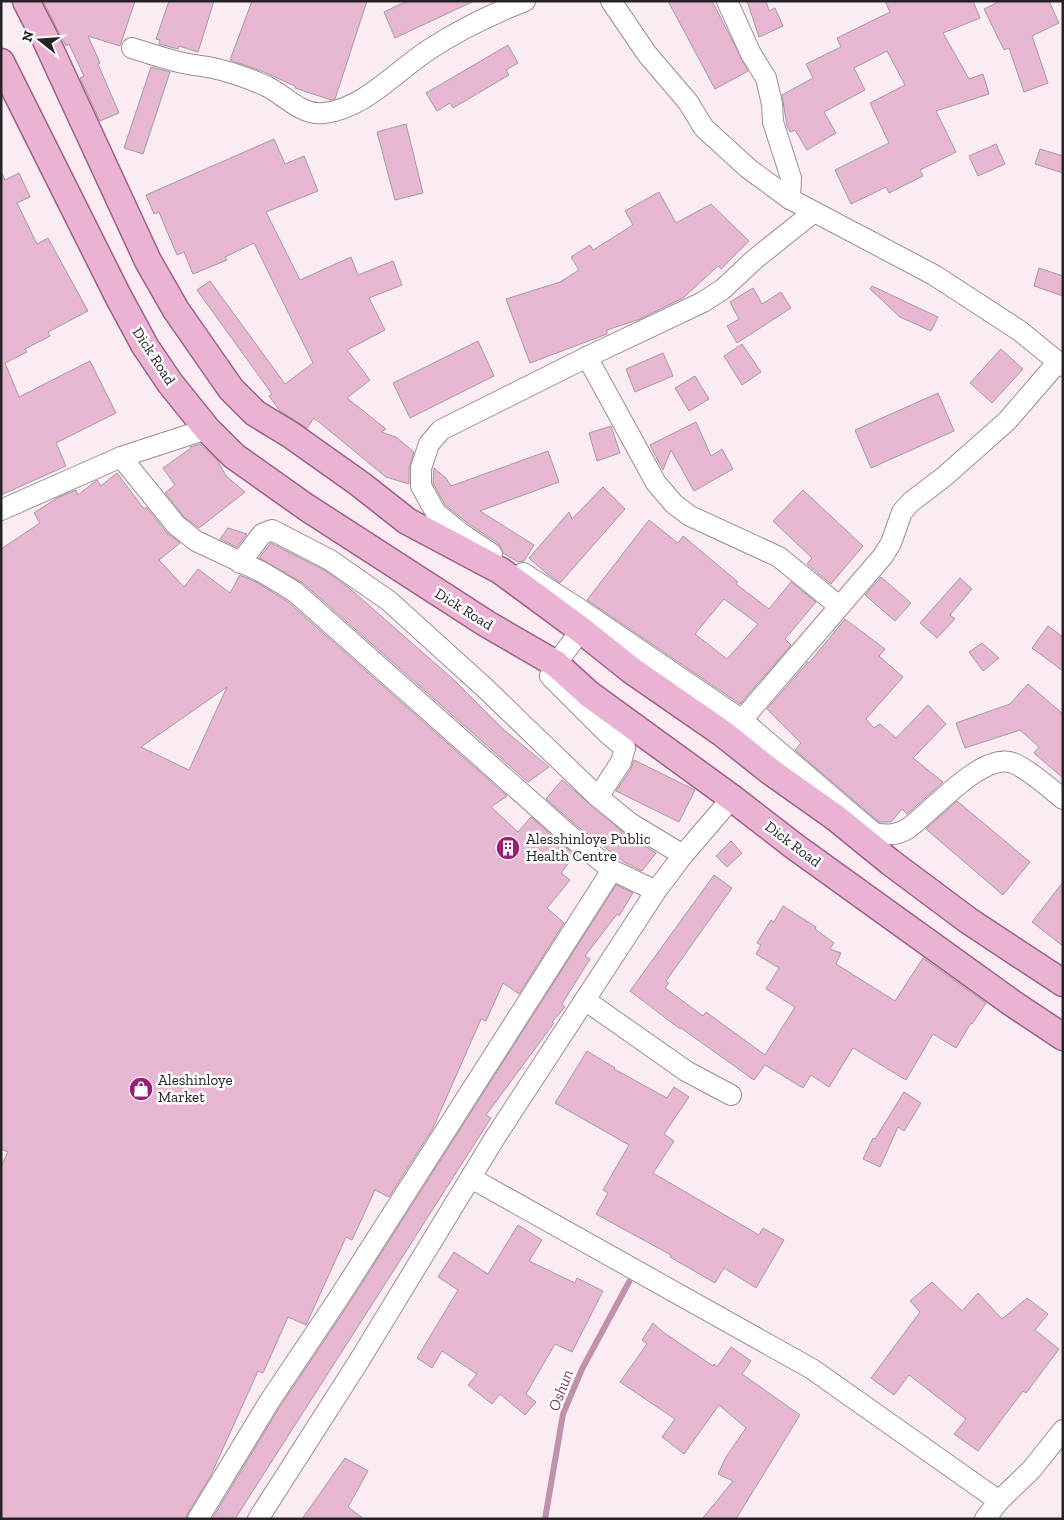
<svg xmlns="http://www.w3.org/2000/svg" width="1064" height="1520" font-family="'Zilla Slab',serif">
  <rect width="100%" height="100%" fill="#fbecf4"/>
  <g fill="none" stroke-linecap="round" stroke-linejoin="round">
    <path stroke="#bf91ab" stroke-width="6" d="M545,1519L563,1414L582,1369L629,1282"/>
  </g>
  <g fill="#e7b7d2" stroke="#a799a1" fill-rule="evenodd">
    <path d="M43,1H135L120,46L88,36L100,63L98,64L119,113L100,121L80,78L84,76L69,44L66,46Z"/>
    <path d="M169,1H214L198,52L179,46L178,49L159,44L160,40L156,39Z"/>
    <path d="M252,1H367L335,99L331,100L295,88V86L264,72L230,60Z"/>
    <path d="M407,1H474L395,38L384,12Z"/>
    <path d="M668,1H712L748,71L715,89Z"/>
    <path d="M747,1H766L769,11L775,8L783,26L759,37Z"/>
    <path d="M885,1H973L980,18L943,33L969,79L983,74L989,94L936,111L956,152L920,170L923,176L889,193L886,187L851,204L835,170L889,143L870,103L905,85L887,51L854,68L865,90L824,112L836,133L807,150L795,130L790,132L787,126L782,95L813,78L806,64L841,47L837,38L890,12Z"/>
    <path d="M1000,1H1049L1059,23L1032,36L1048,83L1024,92L1009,48L1004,50L984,9Z"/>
    <path d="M508,45L518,63L506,70L509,75L453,108L450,103L437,111L426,93Z"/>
    <path d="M151,67L170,72L143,154L124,148Z"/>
    <path d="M406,124L423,193L395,200L377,132Z"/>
    <path d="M274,139L285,164L304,156L318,191L266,212L300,280L351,257L358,275L393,261L402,285L369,298L385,330L347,350L370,380L347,398L386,429L381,432L396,437L414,452L409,468V484L386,477L314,418L307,428L280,411L269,396L272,394L197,290L210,281L285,384L313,363L254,243L225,257L227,260L193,274L184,252L177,255L159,212L154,214L146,195Z"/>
    <path d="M996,144L1005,164L978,176L969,156Z"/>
    <path d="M1040,149L1063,156V173L1035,164Z"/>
    <path d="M1,171L5,180L19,173L30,197L17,203L37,244L48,238L88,311L48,332L50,336L25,349L27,352L5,363L19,397L90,361L116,413L56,443L66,466L1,495Z"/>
    <path d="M659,192L676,223L711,204L749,241L721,269L718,266L683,298L640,319L607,330V334L530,363L506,299L560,282L579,270L571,257L590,245L593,250L633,225L625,211Z"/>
    <path d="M1039,268L1063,276V296L1034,286Z"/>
    <path d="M872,286L938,317L931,331L900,317L870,289Z"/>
    <path d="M753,288L762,304L781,292L791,308L737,343L727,326L739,319L730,302Z"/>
    <path d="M478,341L494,376L410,418L393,383Z"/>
    <path d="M742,344L761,372L742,385L724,356Z"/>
    <path d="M1001,349L1023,369L992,403L970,383Z"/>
    <path d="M663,353L673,376L635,392L626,369Z"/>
    <path d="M695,376L709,399L689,411L675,388Z"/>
    <path d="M938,393L954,431L871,468L855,430Z"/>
    <path d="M696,422L711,456L722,449L733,469L694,491L671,450L663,470L650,445Z"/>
    <path d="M611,426L620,453L597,461L589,433Z"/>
    <path d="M200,444L218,461L226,476L245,492L199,528L184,517L165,493L175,485L163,468L191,448L190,447Z"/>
    <path d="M548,451L559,482L480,511L534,545L524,561L518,562L503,553L499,544L469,524L445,505L433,483L434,468L446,478L451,486Z"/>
    <path d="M117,473L144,509L146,507L167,533L180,543L159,560L184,587L198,569L230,593L240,575L256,582L288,602L507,796L491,807L518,832L531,817L575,855L561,873L570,880L547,908L564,923L519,994L503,983L486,1021L481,1019L433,1128L389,1197L375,1190L352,1240L346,1237L306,1325L288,1317L263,1373L258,1371L211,1475L188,1513L186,1519H1V1166L8,1152L1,1149V549L40,523L34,513L57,498L76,490L78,495L97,480L101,486ZM227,687L189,770L141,747Z"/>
    <path d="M603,487L625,509L560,583L546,573L529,558L569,512L572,519Z"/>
    <path d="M803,490L863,546L831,584L807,564L812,558L773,521Z"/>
    <path d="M649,520L678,543L683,536L738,582L736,584L769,609L791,582L816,602L785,639L791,645L740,704L587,600ZM724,599L758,624L727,659L695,634Z"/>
    <path d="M228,528L247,534L237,547L220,539Z"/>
    <path d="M271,543L324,570L348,587L454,680L504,730L549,767L528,782L303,583L259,558Z"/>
    <path d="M881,577L911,603L895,621L865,595Z"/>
    <path d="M960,578L972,589L950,615L955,619L937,638L920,623Z"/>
    <path d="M845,619L885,649L879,656L903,677L866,719L874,728L880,724L896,738L928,705L946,724L913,758L943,782L907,814L902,809L891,822H879L795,750L801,743L767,709L808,662L809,663Z"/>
    <path d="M1048,626L1063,637V671L1032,648Z"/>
    <path d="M982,643L999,658L983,671L969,652Z"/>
    <path d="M1028,684L1063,714V778L1034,753L1039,747L1020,730L965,748L956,723L1010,704Z"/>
    <path d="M634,760L695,790L679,822L616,791L631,769Z"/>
    <path d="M562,780L623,832L656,853L642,871L624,862L578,827L546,799Z"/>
    <path d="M957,801L1030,862L1003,895L926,829Z"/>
    <path d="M731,841L742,853L727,867L716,856Z"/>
    <path d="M714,875L732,888L666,981L669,983L665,988L703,1016L706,1012L765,1055L795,1007L766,989L779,968L756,954L761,945L757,943L771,920L774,922L783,906L816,927L815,929L834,943L830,949L841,953L836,964L895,1001L923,958L986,1003L972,1024L971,1023L956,1048L933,1034L906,1080L853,1048L829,1087L811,1075L803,1088L765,1065L754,1080L681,1028L680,1029L630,991Z"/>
    <path d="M1063,882V946L1032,922Z"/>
    <path d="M616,885L633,893L619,916L617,914L585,956L590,959L562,1004L565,1007L552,1022L554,1023L486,1115L491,1118L235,1519H212L279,1408L350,1302Z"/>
    <path d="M587,1051L615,1068L614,1069L667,1098L674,1087L689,1097L664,1134L674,1141L653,1173L759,1235L763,1228L784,1240L756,1288L724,1268L715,1283L670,1257L671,1255L596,1214L608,1193L603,1190L629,1145L555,1103Z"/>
    <path d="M904,1092L921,1103L904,1131L898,1127L880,1167L863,1159L873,1138L875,1139Z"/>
    <path d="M518,1225L542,1240L529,1261L575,1283L577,1278L603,1291L572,1352L555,1344L526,1394L536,1402L525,1415L500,1394L492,1404L468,1385L477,1374L442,1351L432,1368L417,1358L458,1290L438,1277L454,1252L488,1274Z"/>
    <path d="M932,1282L962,1311L978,1293L1002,1319L1027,1298L1048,1314L1035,1330L1059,1349L1026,1393L1023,1391L978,1451L954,1434L966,1419L909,1375L894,1395L871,1378L920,1312L910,1301Z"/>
    <path d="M653,1323L663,1332L713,1366L714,1364L717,1367L731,1347L751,1361L742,1374L800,1415L736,1519H702L733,1481L718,1474L726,1457L746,1428L719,1405L684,1454L662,1437L675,1419L620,1382L647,1344L642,1340Z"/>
    <path d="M345,1458L368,1471L348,1507L364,1519H302Z"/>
  </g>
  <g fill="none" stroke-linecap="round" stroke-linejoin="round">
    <g stroke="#9a8d94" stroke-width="22">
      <g id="minor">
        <path d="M611,1L647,54L688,102L704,128L749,169L790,199L934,275L1020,331L1063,366"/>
        <path d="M727,1L751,54L766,78L772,104L773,122L791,178L790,199"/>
        <path d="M132,48C148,53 165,59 183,63C192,65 203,66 213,68C231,72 250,79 266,86C285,95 301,116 324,113C364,109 397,70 430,49C459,30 492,14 525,1"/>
        <path d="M587,357L656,483L674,504L690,516L779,557L839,606"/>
        <path d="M121,457L176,525L196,541L262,572L295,592L570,836L612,870L656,891"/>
        <path d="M1,510L121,457L207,429"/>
        <path d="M492,554L462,534L436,513L421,486V468L429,444L441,430L587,357L703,302L723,289L755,259L814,212"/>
        <path d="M240,563L262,534L272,530L330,560L389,601L485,688L598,797L630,823L683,855"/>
        <path d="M523,573L578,608L742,720L874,833C885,835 896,836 907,829C931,813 982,751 1013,763C1027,768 1051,789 1063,799"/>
        <path d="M581,630L556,664L550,676L608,734L625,748L621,762L598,797"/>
        <path d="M742,720L883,556L891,543L902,512L911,502L945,476L1007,421L1058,362"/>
        <path d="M585,1000L686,1071L731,1095"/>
        <path d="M471,1178L812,1369L999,1501"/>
        <path d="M198,1519L269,1402L340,1296L612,870"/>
        <path d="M258,1519L359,1361L496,1136L656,891L683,855L732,798"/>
        <path d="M985,1519L999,1501L1032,1469L1063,1430"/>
      </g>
    </g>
    <g stroke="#9d6085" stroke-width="29">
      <g id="major">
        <path d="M26,1L44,36L148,261L176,310L231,389L255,413L291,435L360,484L407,521L501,571L581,630L631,670L722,733L771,772L836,818L890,862L969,921L1063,983"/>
        <path d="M1,62L118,296L145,346L170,383L207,429L234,456L306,507L487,624L556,664L589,694L732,798L794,846L1012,1003L1063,1037"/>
      </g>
    </g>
    <use href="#minor" stroke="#fff" stroke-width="20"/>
    <use href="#major" stroke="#eab3d4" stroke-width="26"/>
  </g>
  <defs>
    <g id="building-disc" transform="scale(1.25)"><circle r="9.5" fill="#9b1e75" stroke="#fff"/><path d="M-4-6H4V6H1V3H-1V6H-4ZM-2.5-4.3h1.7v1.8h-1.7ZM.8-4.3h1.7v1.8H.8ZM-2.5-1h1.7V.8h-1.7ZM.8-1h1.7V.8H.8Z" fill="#fff"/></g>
    <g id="shop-disc" transform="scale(1.25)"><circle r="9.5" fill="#9b1e75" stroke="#fff"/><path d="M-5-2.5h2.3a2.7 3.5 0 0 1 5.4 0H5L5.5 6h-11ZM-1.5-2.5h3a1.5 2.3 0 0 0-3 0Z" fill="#fff"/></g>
  </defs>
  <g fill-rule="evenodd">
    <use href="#building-disc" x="508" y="848"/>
    <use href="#shop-disc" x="141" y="1089"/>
  </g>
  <g text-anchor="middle" stroke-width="5" stroke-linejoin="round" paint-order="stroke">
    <g font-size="15" fill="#272225" stroke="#fff">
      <text transform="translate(154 356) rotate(57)" y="5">Dick Road</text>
      <text transform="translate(464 609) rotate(32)" y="5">Dick Road</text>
      <text transform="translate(793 844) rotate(37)" y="5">Dick Road</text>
    </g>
    <g font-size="15" fill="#272225" stroke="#fff" text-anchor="start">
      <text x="526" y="844">Alesshinloye Public<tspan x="526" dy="17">Health Centre</tspan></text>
      <text x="158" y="1085">Aleshinloye<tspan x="158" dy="17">Market</tspan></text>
    </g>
    <g font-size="16" font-style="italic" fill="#783c61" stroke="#fff">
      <text transform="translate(560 1390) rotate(-69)" y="6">Oshun</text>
    </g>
  </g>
  <rect width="1064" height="1520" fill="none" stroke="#272225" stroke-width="5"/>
  <g transform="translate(40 40) rotate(287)" stroke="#ffffff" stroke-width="4" paint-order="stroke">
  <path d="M0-4L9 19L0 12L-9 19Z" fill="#272225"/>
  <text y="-8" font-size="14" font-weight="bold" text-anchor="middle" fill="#272225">N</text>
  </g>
</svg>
